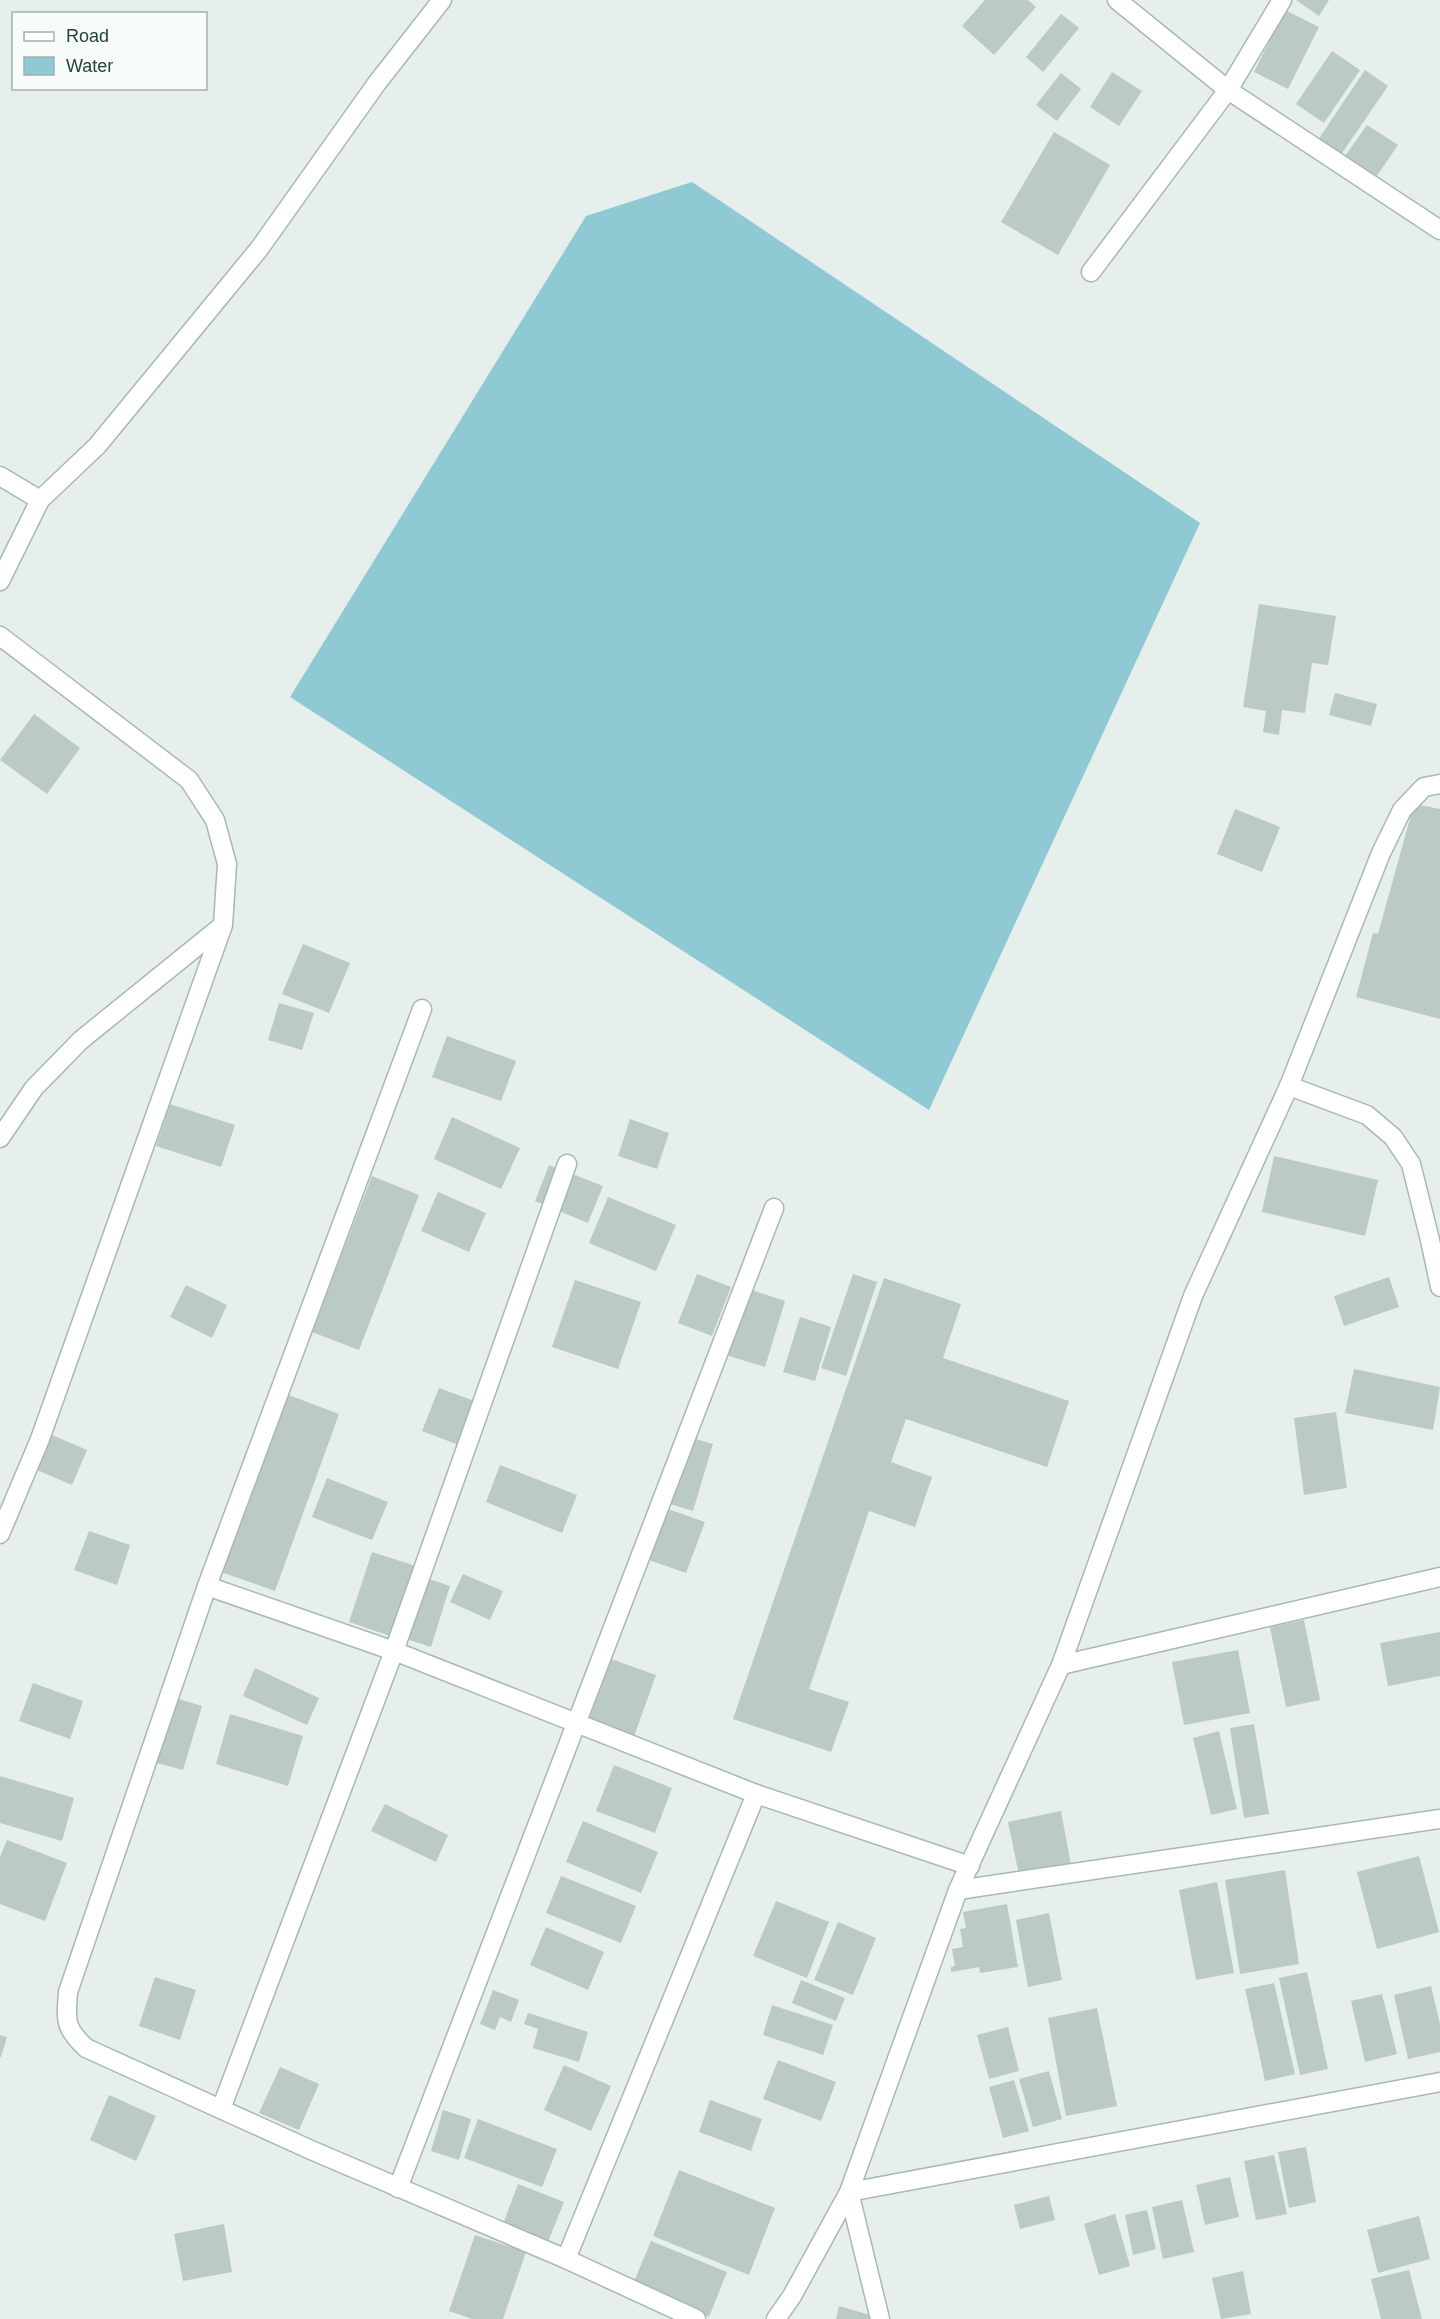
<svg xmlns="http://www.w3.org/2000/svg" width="1440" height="2319" font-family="Arial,sans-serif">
  <rect width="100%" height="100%" fill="#e6efeb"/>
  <path fill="#8ec9d4" d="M692,182L1200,523L929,1110L290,697L586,216Z"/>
  <g fill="#bbcac4">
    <path d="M985,0H1028L1036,7L994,55L962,26Z"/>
    <path d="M1296,0H1329L1319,16Z"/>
    <path d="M1285,10L1319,27L1288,89L1254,72Z"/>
    <path d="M1061,14L1079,28L1043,72L1026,57Z"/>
    <path d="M1332,51L1360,70L1324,123L1296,104Z"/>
    <path d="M1365,70L1388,86L1340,156L1318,140Z"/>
    <path d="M1112,72L1142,91L1119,126L1090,107Z"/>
    <path d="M1061,73L1081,89L1057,121L1036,105Z"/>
    <path d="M1367,125L1398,145L1374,180L1343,159Z"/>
    <path d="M1054,132L1110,165L1058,255L1001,222Z"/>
    <path d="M1259,604L1336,616L1328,665L1312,663L1305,713L1282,710L1279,735L1263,732L1266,711L1243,707Z"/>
    <path d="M1335,693L1377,704L1371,726L1329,715Z"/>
    <path d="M34,714L80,748L47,794L0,760Z"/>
    <path d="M1414,804L1440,809V1019L1356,997L1373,933L1378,934Z"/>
    <path d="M1235,809L1280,827L1262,872L1217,854Z"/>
    <path d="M303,944L350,963L329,1013L282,994Z"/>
    <path d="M279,1003L314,1013L302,1050L268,1040Z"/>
    <path d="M447,1036L516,1061L501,1101L432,1077Z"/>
    <path d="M170,1104L235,1125L221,1167L156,1146Z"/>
    <path d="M452,1117L520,1148L501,1189L434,1159Z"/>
    <path d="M630,1119L669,1133L657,1169L618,1156Z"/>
    <path d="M1274,1156L1378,1180L1365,1236L1262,1212Z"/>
    <path d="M549,1165L603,1186L588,1223L535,1201Z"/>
    <path d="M372,1176L419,1195L359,1350L312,1332Z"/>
    <path d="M438,1192L486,1213L469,1252L421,1231Z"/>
    <path d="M608,1197L676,1225L656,1271L589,1243Z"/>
    <path d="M697,1274L731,1287L712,1336L678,1323Z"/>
    <path d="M853,1274L877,1282L846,1376L821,1368Z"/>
    <path d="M1389,1277L1399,1307L1344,1326L1334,1296Z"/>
    <path d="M884,1278L961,1304L943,1358L1069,1401L1047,1467L906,1419L891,1462L932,1477L915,1527L869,1511L809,1689L849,1702L831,1752L733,1719Z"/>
    <path d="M575,1280L641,1302L618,1369L552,1347Z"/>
    <path d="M186,1285L227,1305L212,1338L170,1317Z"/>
    <path d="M743,1287L785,1301L765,1367L723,1354Z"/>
    <path d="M800,1317L831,1327L815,1381L783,1372Z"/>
    <path d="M1354,1369L1440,1387L1433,1430L1345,1413Z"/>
    <path d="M439,1388L480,1403L464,1447L422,1431Z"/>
    <path d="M286,1394L339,1414L275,1591L221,1572Z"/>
    <path d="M1336,1412L1347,1488L1304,1495L1294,1418Z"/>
    <path d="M52,1435L87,1450L72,1485L37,1470Z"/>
    <path d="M689,1437L713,1444L693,1511L670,1504Z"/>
    <path d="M500,1465L577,1495L562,1533L486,1502Z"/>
    <path d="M327,1478L388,1502L372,1540L312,1517Z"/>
    <path d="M668,1509L705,1522L686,1573L649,1560Z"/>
    <path d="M89,1531L130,1545L117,1585L74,1570Z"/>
    <path d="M372,1552L416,1566L393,1637L349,1622Z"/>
    <path d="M463,1574L503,1591L490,1620L450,1602Z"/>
    <path d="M417,1575L450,1586L431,1647L397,1636Z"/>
    <path d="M1304,1620L1320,1700L1286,1707L1270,1627Z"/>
    <path d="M1440,1632V1676L1388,1686L1380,1643Z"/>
    <path d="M1238,1650L1250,1713L1184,1725L1172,1662Z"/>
    <path d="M611,1659L656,1675L633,1739L588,1723Z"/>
    <path d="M255,1668L319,1698L307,1725L243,1696Z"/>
    <path d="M33,1683L83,1701L70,1739L19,1721Z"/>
    <path d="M172,1697L202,1706L183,1770L153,1762Z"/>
    <path d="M230,1714L303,1736L288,1786L216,1764Z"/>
    <path d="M1254,1724L1269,1814L1244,1818L1230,1728Z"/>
    <path d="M1219,1731L1237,1809L1211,1815L1193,1738Z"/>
    <path d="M614,1765L672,1788L655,1833L596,1811Z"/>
    <path d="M0,1776L74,1798L62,1841L0,1823Z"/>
    <path d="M385,1804L448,1835L436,1862L371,1831Z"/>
    <path d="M1061,1811L1071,1865L1019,1875L1008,1822Z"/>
    <path d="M583,1821L658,1852L641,1893L566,1862Z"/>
    <path d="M7,1840L67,1863L45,1921L0,1904V1857Z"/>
    <path d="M1419,1856L1439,1932L1377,1949L1357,1872Z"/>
    <path d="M1285,1870L1299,1964L1240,1974L1225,1880Z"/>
    <path d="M561,1876L636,1906L621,1943L546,1913Z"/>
    <path d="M1217,1882L1234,1973L1196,1980L1179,1890Z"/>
    <path d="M776,1901L829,1922L807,1978L753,1956Z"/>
    <path d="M1007,1904L1018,1967L980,1973L979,1967L951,1972V1967L955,1966L952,1949L963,1947L960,1929L966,1928L963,1912Z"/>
    <path d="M1049,1913L1062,1980L1028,1987L1016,1920Z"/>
    <path d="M838,1922L876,1938L853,1995L814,1980Z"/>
    <path d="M546,1927L604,1952L588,1990L530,1965Z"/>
    <path d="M1307,1972L1328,2069L1300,2075L1279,1978Z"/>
    <path d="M155,1977L196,1990L180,2040L139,2026Z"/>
    <path d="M801,1980L845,1998L836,2021L792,2003Z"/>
    <path d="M1274,1983L1295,2074L1265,2081L1245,1989Z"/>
    <path d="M1431,1986L1440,2024V2052L1408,2059L1394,1995Z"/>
    <path d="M493,1990L519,2000L511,2022L500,2017L495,2030L480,2024Z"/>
    <path d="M1382,1994L1397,2054L1365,2062L1351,2001Z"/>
    <path d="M772,2005L833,2025L823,2055L763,2035Z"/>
    <path d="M1097,2008L1117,2106L1066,2116L1048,2018Z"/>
    <path d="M528,2013L588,2032L579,2062L533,2048L538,2029L524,2024Z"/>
    <path d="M1008,2027L1019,2071L989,2079L977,2035Z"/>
    <path d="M0,2035L7,2037L1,2057H0Z"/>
    <path d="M778,2060L836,2082L821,2121L763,2099Z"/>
    <path d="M564,2065L611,2086L591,2131L544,2110Z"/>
    <path d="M280,2067L319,2084L299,2130L259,2113Z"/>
    <path d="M1049,2071L1062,2119L1033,2127L1019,2079Z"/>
    <path d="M1014,2080L1029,2131L1003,2138L989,2087Z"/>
    <path d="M109,2095L156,2116L136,2161L90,2140Z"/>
    <path d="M710,2100L762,2119L751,2151L699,2132Z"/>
    <path d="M443,2110L471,2119L459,2160L431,2151Z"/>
    <path d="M478,2119L557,2149L542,2187L464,2158Z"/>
    <path d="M1306,2147L1316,2202L1289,2208L1278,2152Z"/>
    <path d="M1274,2155L1287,2214L1256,2220L1244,2161Z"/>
    <path d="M679,2170L775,2208L749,2275L653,2236Z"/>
    <path d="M1230,2177L1239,2217L1205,2225L1196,2185Z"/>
    <path d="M518,2184L564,2202L548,2242L503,2224Z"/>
    <path d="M1049,2196L1055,2220L1020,2229L1014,2205Z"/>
    <path d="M1182,2200L1194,2252L1163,2259L1152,2207Z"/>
    <path d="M1147,2210L1156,2249L1133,2255L1125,2215Z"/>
    <path d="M1115,2214L1130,2266L1099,2275L1084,2224Z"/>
    <path d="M1419,2216L1430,2259L1378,2273L1367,2230Z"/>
    <path d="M224,2224L232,2272L183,2281L174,2234Z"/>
    <path d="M475,2235L526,2252L503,2319H472L449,2311Z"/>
    <path d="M651,2241L727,2272L709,2317L633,2284Z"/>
    <path d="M1409,2270L1422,2319H1381L1371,2279Z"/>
    <path d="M1243,2271L1251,2314L1221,2319L1212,2278Z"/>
    <path d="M839,2306L870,2315L869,2319H836Z"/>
  </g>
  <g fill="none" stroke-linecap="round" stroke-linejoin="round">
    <g stroke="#a8b8b2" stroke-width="21">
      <g id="minor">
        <path d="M1117,0L1228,90L1440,230"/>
        <path d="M1091,272L1228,90L1282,0"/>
        <path d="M0,476L40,500"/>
        <path d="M0,581L40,500L97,446L259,249L377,83L442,0"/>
        <path d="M0,636L189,780L215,820L227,864L223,925L40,1439L0,1534"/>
        <path d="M422,1009L207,1586L68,1992C66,2021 64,2027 86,2048L311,2150L566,2259L696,2319"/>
        <path d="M1289,1086L1367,1115L1393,1137L1411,1164L1430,1240L1440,1287"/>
        <path d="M0,1138L34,1088L81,1040L222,926"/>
        <path d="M207,1586L394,1651L756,1794L970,1866"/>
        <path d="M1061,1665L1440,1577"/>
        <path d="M958,1890L1440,1819"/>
        <path d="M221,2109L394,1651L567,1164"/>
        <path d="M398,2188L774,1208"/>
        <path d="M566,2259L756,1794"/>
        <path d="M776,2319L792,2296L849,2192L1440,2082"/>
        <path d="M880,2319L849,2192L958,1890L1061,1665L1193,1296L1289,1086L1381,853L1402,810L1424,787L1440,784"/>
      </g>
    </g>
    <use href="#minor" stroke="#fff" stroke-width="18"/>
  </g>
  <rect x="12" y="12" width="195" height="78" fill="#f7fbf9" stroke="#a3b1ad" stroke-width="1.5"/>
  <rect x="24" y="32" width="30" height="9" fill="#ffffff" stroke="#a3b1ad" stroke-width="1.5"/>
  <text x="66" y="42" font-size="18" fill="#24423a">Road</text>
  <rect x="24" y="57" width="30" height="18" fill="#8ec9d4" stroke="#a3b1ad" stroke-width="1.5"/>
  <text x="66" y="72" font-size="18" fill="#24423a">Water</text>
</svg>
